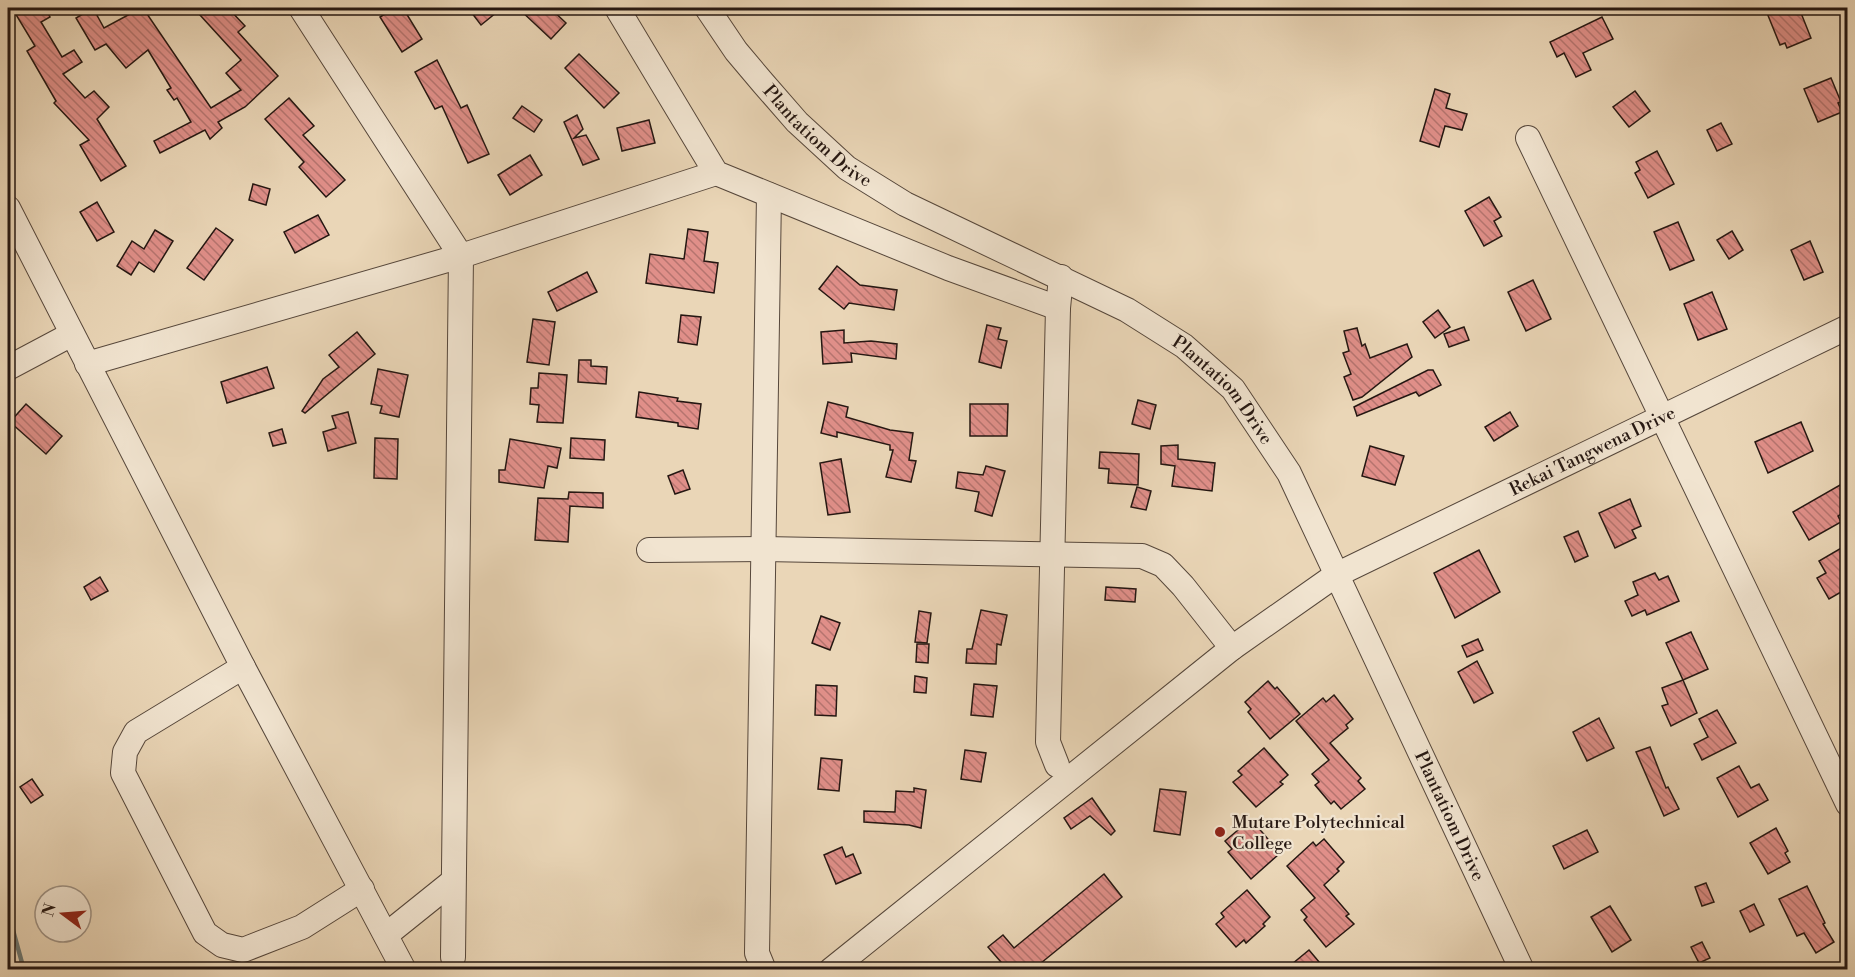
<svg xmlns="http://www.w3.org/2000/svg" width="1855" height="977" font-family="'Libre Bodoni',serif">
  <defs>
    <pattern id="building-back-hatch" width="6" height="6" patternUnits="userSpaceOnUse" patternTransform="scale(1.5)"><rect width="6" height="6" fill="#e08f89"/><path d="M-1 5l2 2M0 0l6 6M5-1l2 2" fill="none" stroke="#b5746f"/></pattern>
  </defs>
  <rect width="100%" height="100%" fill="#ead6b7"/>
  <filter id="stains"><feTurbulence type="fractalNoise" baseFrequency=".00333" numOctaves="4"/><feColorMatrix values="0 0 0 0 .2 0 0 0 0 .09 0 0 0 0 .02 0 0 0 .5 -.17"/></filter>
  <radialGradient id="worn" r=".72"><stop offset=".6" stop-color="#630" stop-opacity="0"/><stop offset="1" stop-color="#630" stop-opacity=".3"/></radialGradient>
  <g fill="none" stroke-linecap="round" stroke-linejoin="round">
    <path stroke="#6b7774" stroke-width="4.5" d="M8,912L24,970"/>
  </g>
  <g fill="url(#building-back-hatch)" stroke="#251712" stroke-width="1.5">
    <path d="M12,8H45L50,17L41,22L62,57L74,50L82,62L63,74L85,98L94,91L109,107L97,119L126,166L101,181L80,145L89,140L54,103L56,101L27,51L35,46Z"/>
    <path d="M93,8L104,28L130,14L125,8H143L211,108L241,90L226,73L241,60L200,15L208,8H228L245,26L238,32L278,76L245,107L218,122L222,128L210,139L205,130L160,153L154,141L191,122L177,98L174,100L167,90L171,88L148,50L126,68L106,44L95,50L76,18Z"/>
    <path d="M395,8H403L422,39L402,52L380,17Z"/>
    <path d="M468,8H502L481,25Z"/>
    <path d="M518,8H550L566,23L551,39Z"/>
    <path d="M1765,8H1799L1811,38L1787,48L1785,43L1780,45Z"/>
    <path d="M1602,17L1613,39L1583,53L1591,70L1576,77L1564,53L1557,57L1550,42Z"/>
    <path d="M579,54L619,93L604,108L565,68Z"/>
    <path d="M437,60L461,108L467,105L489,154L468,163L442,106L435,109L415,72Z"/>
    <path d="M1831,78L1841,102L1838,103L1842,112L1818,122L1804,89Z"/>
    <path d="M1435,89L1450,94L1446,108L1467,114L1462,130L1445,126L1439,147L1420,141Z"/>
    <path d="M1635,91L1650,111L1629,127L1613,107Z"/>
    <path d="M289,98L314,126L303,135L345,180L326,197L299,167L304,162L265,119Z"/>
    <path d="M522,106L542,120L534,132L513,118Z"/>
    <path d="M577,115L583,129L574,138L586,135L599,159L583,165L564,122Z"/>
    <path d="M649,120L655,143L622,151L617,128Z"/>
    <path d="M1721,123L1732,144L1717,151L1707,130Z"/>
    <path d="M1657,151L1674,184L1648,198L1635,173L1640,170L1636,162Z"/>
    <path d="M530,155L542,175L510,195L498,175Z"/>
    <path d="M253,184L270,189L266,205L249,200Z"/>
    <path d="M1489,197L1501,217L1494,221L1502,236L1484,246L1465,211Z"/>
    <path d="M97,202L114,232L97,241L80,212Z"/>
    <path d="M318,215L329,235L295,253L284,232Z"/>
    <path d="M1678,222L1694,260L1670,270L1654,232Z"/>
    <path d="M216,228L233,240L204,280L187,268Z"/>
    <path d="M688,229L708,232L704,261L718,263L714,293L646,283L650,254L684,259Z"/>
    <path d="M155,230L173,241L154,272L139,262L131,275L117,266L132,241L144,249Z"/>
    <path d="M1732,231L1743,250L1729,259L1717,240Z"/>
    <path d="M1810,241L1823,272L1804,280L1791,250Z"/>
    <path d="M837,266L860,285L897,290L894,310L849,303L844,309L819,289Z"/>
    <path d="M587,272L597,292L557,311L548,292Z"/>
    <path d="M1533,280L1551,319L1526,331L1508,292Z"/>
    <path d="M1712,292L1727,329L1698,340L1684,304Z"/>
    <path d="M1438,310L1450,327L1435,338L1423,322Z"/>
    <path d="M681,315L701,317L697,345L678,342Z"/>
    <path d="M533,319L555,322L549,365L527,362Z"/>
    <path d="M987,325L1001,328L998,339L1007,341L1001,368L979,362Z"/>
    <path d="M1464,327L1469,340L1449,347L1444,334Z"/>
    <path d="M1357,328L1362,346L1365,344L1370,358L1407,344L1412,357L1362,397L1353,400L1344,377L1351,374L1343,353L1349,351L1344,331Z"/>
    <path d="M844,330V343L871,341L897,344L896,359L851,353L852,362L823,364L821,332Z"/>
    <path d="M357,332L375,354L305,413L302,411L323,379L339,367L329,355Z"/>
    <path d="M579,360H591V366L607,367L606,384L578,382Z"/>
    <path d="M267,367L274,388L227,403L221,382Z"/>
    <path d="M378,369L408,375L399,417L380,413L382,406L371,404Z"/>
    <path d="M1428,370H1433L1441,385L1419,396L1416,392L1357,416L1354,407Z"/>
    <path d="M539,373L567,375L563,423L537,422L539,405L530,404L531,388H538Z"/>
    <path d="M639,392L678,398L677,401L701,404L698,429L678,426V423L636,417Z"/>
    <path d="M1138,400L1156,405L1150,429L1132,424Z"/>
    <path d="M828,402L848,407L846,417L890,430L913,433L909,460L916,461L911,482L886,477L893,450H890V445L837,432V437L821,433Z"/>
    <path d="M26,404L62,436L46,454L10,422Z"/>
    <path d="M970,404H1008L1007,436H970Z"/>
    <path d="M348,412L356,443L328,451L323,432L336,428L332,416Z"/>
    <path d="M1510,412L1518,426L1494,441L1485,427Z"/>
    <path d="M1801,422L1813,451L1768,473L1755,442Z"/>
    <path d="M282,429L286,443L273,446L269,433Z"/>
    <path d="M375,438L398,439L397,479L374,478Z"/>
    <path d="M571,438L605,440L604,460L570,458Z"/>
    <path d="M510,439L561,448L557,468L548,466L544,488L499,482V470H505Z"/>
    <path d="M1178,445V459L1215,463L1212,491L1172,486L1175,466L1161,464V446Z"/>
    <path d="M1370,446L1404,456L1395,485L1362,476Z"/>
    <path d="M1100,452L1139,454L1138,485L1108,483L1109,469L1099,468Z"/>
    <path d="M841,459L850,512L828,515L820,463Z"/>
    <path d="M986,466L1005,471L992,516L975,511L979,492L956,488L958,472L983,475Z"/>
    <path d="M683,470L690,489L675,494L668,476Z"/>
    <path d="M1840,485L1848,499V510L1838,516L1841,522L1809,540L1793,512Z"/>
    <path d="M1137,487L1151,491L1146,510L1131,507Z"/>
    <path d="M569,492L603,493V508L570,506L568,542L535,540L538,498L568,499Z"/>
    <path d="M1630,499L1641,526L1632,530L1636,538L1615,548L1599,513Z"/>
    <path d="M1578,531L1588,556L1575,562L1564,537Z"/>
    <path d="M1843,547L1848,556V588L1829,599L1817,578L1826,573L1819,561Z"/>
    <path d="M1479,550L1500,592L1455,618L1434,573Z"/>
    <path d="M1655,573L1659,580L1668,576L1679,601L1647,615L1645,610L1632,616L1625,601L1638,595L1633,582Z"/>
    <path d="M100,577L108,591L91,600L84,587Z"/>
    <path d="M1106,587L1136,589L1135,602L1105,600Z"/>
    <path d="M981,610L1007,615L1001,645L997,644L996,664L966,663L967,649H972Z"/>
    <path d="M919,611L931,613L927,643L915,642Z"/>
    <path d="M821,616L840,623L830,650L812,643Z"/>
    <path d="M1691,632L1708,669L1683,680L1666,643Z"/>
    <path d="M1478,639L1483,650L1467,657L1462,646Z"/>
    <path d="M917,644H929L928,663L916,662Z"/>
    <path d="M1477,661L1493,693L1474,703L1458,672Z"/>
    <path d="M915,676L927,678L926,693L914,692Z"/>
    <path d="M1683,680L1697,713L1671,726L1662,706L1668,704L1662,688Z"/>
    <path d="M1268,681L1275,689L1277,687L1300,714L1270,739L1248,712L1251,709L1245,702Z"/>
    <path d="M974,684L997,686L993,717L971,715Z"/>
    <path d="M816,685L837,686L836,716L815,715Z"/>
    <path d="M1334,695L1353,719L1346,725L1348,728L1330,743L1361,778L1358,781L1365,789L1341,809L1334,801L1331,804L1315,785L1319,782L1312,774L1329,760L1296,721L1323,698L1326,702Z"/>
    <path d="M1717,710L1736,743L1702,760L1694,744L1708,737L1699,719Z"/>
    <path d="M1599,718L1614,748L1587,761L1573,732Z"/>
    <path d="M1650,747L1666,788L1668,787L1679,809L1664,816L1636,752Z"/>
    <path d="M1264,748L1288,775L1280,782L1283,784L1256,807L1233,782L1242,775L1238,771Z"/>
    <path d="M965,750L986,753L981,782L961,779Z"/>
    <path d="M821,758L842,760L839,791L818,789Z"/>
    <path d="M1739,766L1751,788L1759,784L1768,800L1738,817L1717,778Z"/>
    <path d="M32,779L43,795L31,803L20,787Z"/>
    <path d="M914,788L926,790L921,828L909,825L864,822V811L895,812L896,791L914,792Z"/>
    <path d="M1160,789L1186,792L1180,835L1154,831Z"/>
    <path d="M1092,798L1115,831L1111,835L1090,816L1071,829L1064,818Z"/>
    <path d="M1251,819L1273,845L1271,847L1278,855L1251,879L1228,852L1232,849L1225,841Z"/>
    <path d="M1776,828L1788,851L1785,853L1790,862L1768,874L1750,843Z"/>
    <path d="M1587,830L1598,852L1564,869L1553,846Z"/>
    <path d="M1324,839L1344,862L1337,869L1339,871L1324,885L1349,914L1346,916L1354,924L1326,947L1304,920L1307,917L1301,910L1315,898L1287,866L1313,842L1316,846Z"/>
    <path d="M842,847L846,857L853,854L861,873L836,884L824,855Z"/>
    <path d="M1104,874L1122,897L1041,963L1046,969H1007L988,947L1003,935L1014,948Z"/>
    <path d="M1706,883L1714,902L1702,906L1695,887Z"/>
    <path d="M1807,886L1825,923L1823,924L1834,942L1816,953L1804,933L1797,936L1779,899Z"/>
    <path d="M1247,890L1270,917L1263,924L1265,926L1246,943L1244,940L1236,947L1216,924L1224,917L1221,913Z"/>
    <path d="M1754,904L1764,925L1750,932L1740,911Z"/>
    <path d="M1610,906L1631,940L1612,952L1591,917Z"/>
    <path d="M1702,942L1710,958L1699,963L1691,947Z"/>
    <path d="M1309,950L1325,969H1286Z"/>
  </g>
  <g fill="none" stroke-linecap="round" stroke-linejoin="round">
    <g stroke="#56473b" stroke-width="26">
      <g id="minor">
        <path d="M301,8L461,256L453,957"/>
        <path d="M617,8L716,173L948,268L1058,308L1061,277"/>
        <path id="s1" d="M707,8L736,51L763,83L797,122L847,168L905,204L1127,310L1184,346L1233,389L1289,473L1522,970"/>
        <path d="M1528,138L1848,804"/>
        <path d="M8,208L243,667L404,970"/>
        <path d="M87,364L461,256L716,173"/>
        <path d="M8,368L72,334"/>
        <path d="M649,550L764,549L1142,556L1163,565L1183,586L1232,648"/>
        <path d="M243,667L136,732L125,752L123,773L205,933L222,945L243,950L302,927L362,889"/>
        <path d="M1057,765L1048,742L1058,308"/>
        <path d="M386,935L452,882"/>
        <path d="M764,970L757,953L769,195"/>
        <path id="s2" d="M831,970L1232,648L1336,575L1848,327"/>
      </g>
    </g>
    <use href="#minor" stroke="#f1e4d0" stroke-width="24"/>
  </g>
  <circle fill="#8f2418" stroke="#f1e4d0" stroke-width="2" cx="1220" cy="832" r="6"/>
  <g text-anchor="middle" stroke-width="4.5" stroke-linejoin="round" paint-order="stroke">
    <g font-size="18" fill="#251712" stroke="#f1e4d0">
      <text dy="6" stroke="none"><textPath href="#s1" startOffset="170">Plantatiom Drive</textPath></text>
      <text dy="6" stroke="none"><textPath href="#s1" startOffset="654">Plantatiom Drive</textPath></text>
      <text dy="6" stroke="none"><textPath href="#s2" startOffset="926">Rekai Tangwena Drive</textPath></text>
      <text dy="6" stroke="none"><textPath href="#s1" startOffset="1140">Plantatiom Drive</textPath></text>
    </g>
    <g font-size="18" fill="#251712" stroke="#f1e4d0" text-anchor="start">
      <text x="1232" y="828">Mutare Polytechnical<tspan x="1232" dy="21">College</tspan></text>
    </g>
  </g>
  <rect width="1855" height="977" fill="none" stroke="#ead6b7" stroke-width="30"/>
  <rect x="9" y="9" width="1837" height="959" fill="none" stroke="#251712" stroke-width="3"/>
  <rect x="15" y="15" width="1825" height="947" fill="none" stroke="#251712" stroke-width="1.5"/>
  <g transform="translate(63 914) rotate(286)"><circle r="28" fill="#f1e4d0" stroke="#9f9284" stroke-width="1.5"/>
  <path d="M0-4.5L10 22L0 15L-10 22Z" fill="#8f2418"/>
  <text y="-9" font-size="16" font-weight="bold" text-anchor="middle" fill="#251712">N</text>
  </g>
  <rect width="100%" height="100%" filter="url(#stains)"/>
  <rect width="100%" height="100%" fill="url(#worn)"/>
</svg>
